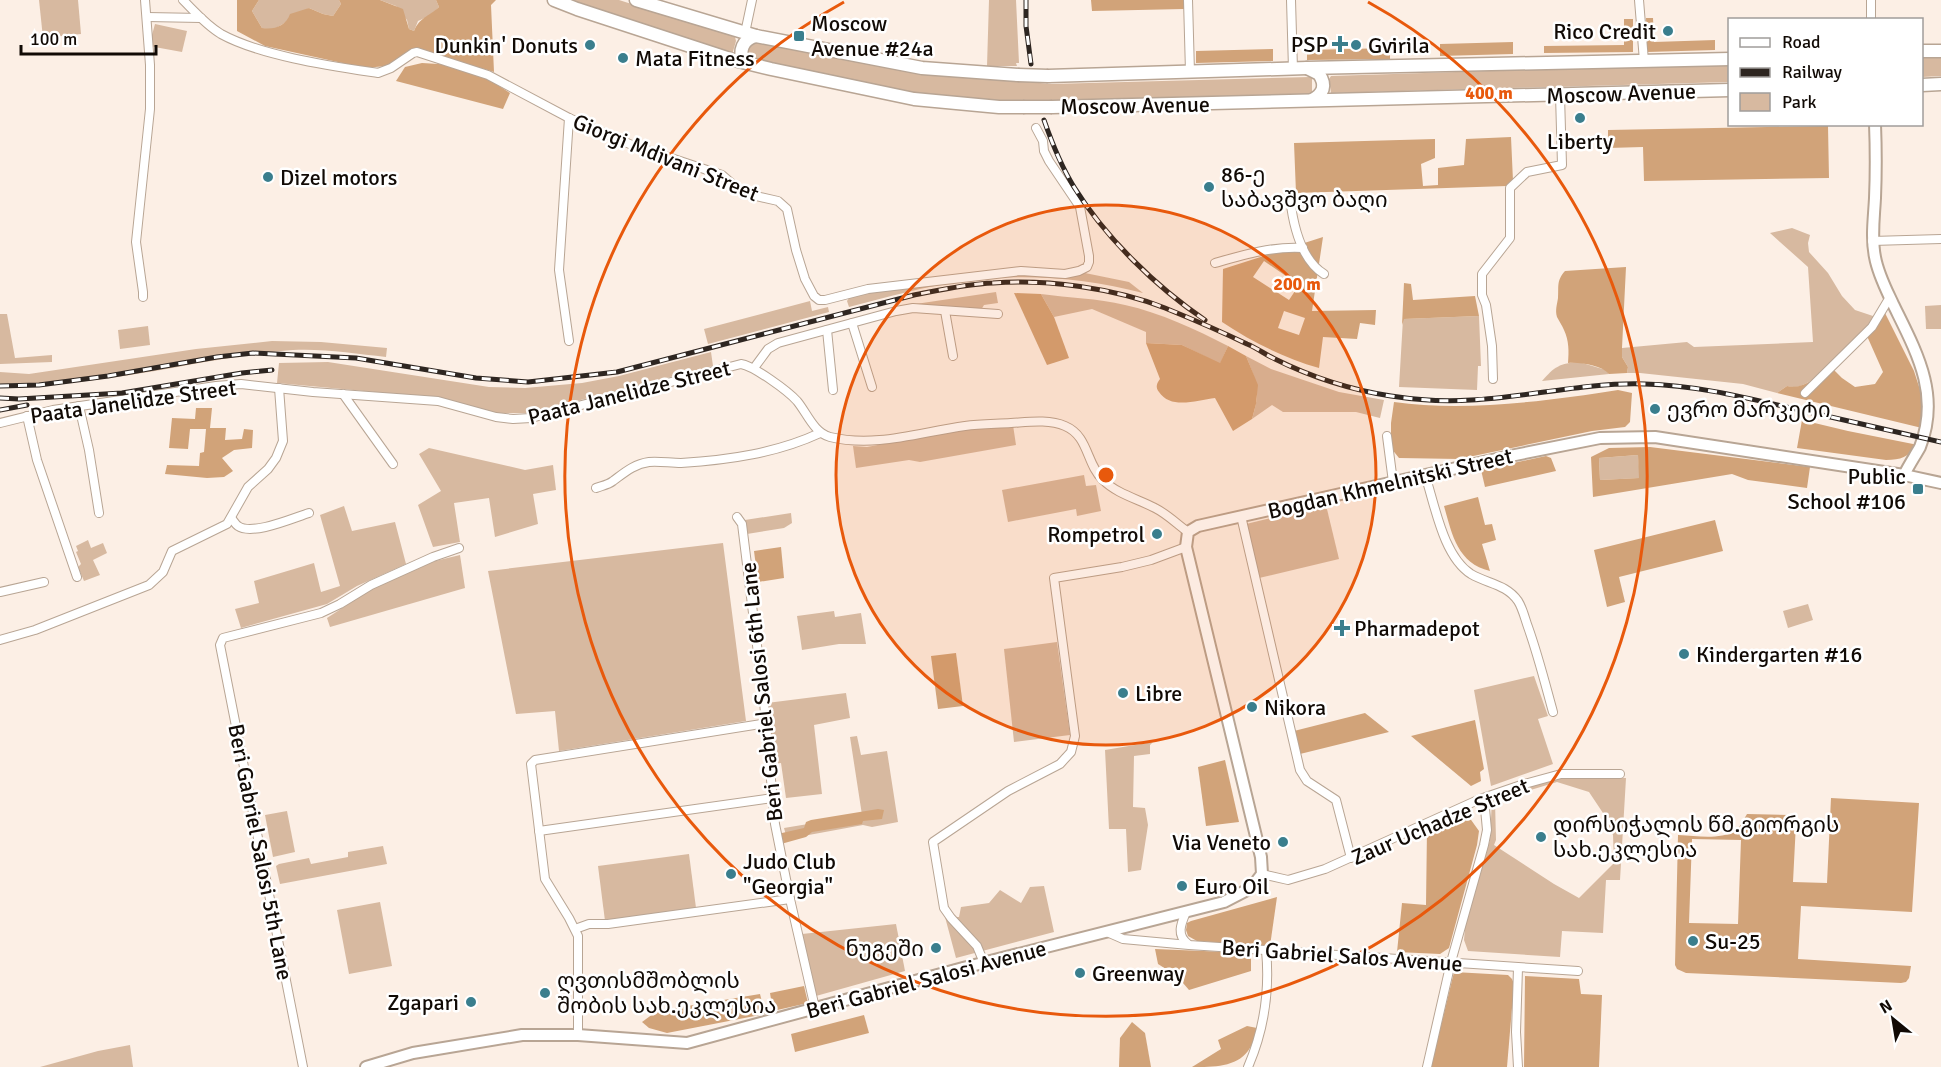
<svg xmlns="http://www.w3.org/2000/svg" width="1941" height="1067" font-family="Signika,'Noto Sans Georgian',sans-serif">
  <rect width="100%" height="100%" fill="#fcefe5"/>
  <g fill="#d7b9a0" fill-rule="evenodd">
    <path d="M39,0H78L81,34L43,38Z"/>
    <path d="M259,0H339L341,4L333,16L323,14L309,8L273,30L262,28L252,11Z"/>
    <path d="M380,0H436L439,7L429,16L418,21L414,31L409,29L407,20L396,6Z"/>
    <path d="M569,0H619L735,37L736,41L732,55Z"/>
    <path d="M989,0H1016L1019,63H1016L1017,66H987Z"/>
    <path d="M155,24L187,31L182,52L149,46Z"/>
    <path d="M755,42L917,73L1052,84L1310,77L1312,78V94L1134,102H1019L916,93L749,61L746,56L749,44Z"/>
    <path d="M1922,57H1941V76L1922,77Z"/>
    <path d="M1730,63L1729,82L1331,93L1329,79L1331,76Z"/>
    <path d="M1792,228L1810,235L1808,243L1809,252L1828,273L1842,296L1855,310L1876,317C1864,334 1824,375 1805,384C1799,387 1794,388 1787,386L1777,393L1743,384L1640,373H1627L1628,367L1622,357V348L1687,342L1694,347L1813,342L1808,267L1770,233Z"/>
    <path d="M1018,272L1074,275L1085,273L1129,282L1143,293C1086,278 1024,273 965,281C926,286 887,297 849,307L847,301L849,298L873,291Z"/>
    <path d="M996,292L998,303L984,305L981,310L909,305Z"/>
    <path d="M1041,294C1069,298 1097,298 1125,305C1161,313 1195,329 1228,346L1220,364L1182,345L1146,343V332L1092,309L1054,317Z"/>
    <path d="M810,301L812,311L828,307L829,312L708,344L704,329Z"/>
    <path d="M1941,305V329H1926L1925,306Z"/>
    <path d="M0,314H7L15,358L52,355V362L0,364Z"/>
    <path d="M1479,316L1481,366H1478L1477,390L1399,387L1403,319Z"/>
    <path d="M148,326L150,345L120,349L118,330Z"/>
    <path d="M272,341L321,342L387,348L386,357C352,353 314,347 281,351C204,359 128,380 50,384C34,385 17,387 0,386V372L29,374L196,349Z"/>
    <path d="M711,352L713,366L530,413H496L440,398L277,383L279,363L328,362L489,387L525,388L582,383L619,376Z"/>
    <path d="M1246,356L1271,369L1339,392L1384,400L1380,418L1356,412H1283L1272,405L1252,419C1261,389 1257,384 1246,356Z"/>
    <path d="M1579,362L1606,370L1609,374L1542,381C1554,367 1560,363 1579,362Z"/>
    <path d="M1013,425L1016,445L920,462L909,460L856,468L853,446L867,447L968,428Z"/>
    <path d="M429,448L525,470L553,465L556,490L533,494L538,524L495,537L489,498L454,503L460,542L433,547L418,505L441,491L419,454Z"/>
    <path d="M1638,455L1640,478L1600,480L1599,458Z"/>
    <path d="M1084,475L1086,486L1096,485L1101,511L1077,516L1076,509L1008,522L1002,490Z"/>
    <path d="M1326,505L1339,559L1259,578L1246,524Z"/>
    <path d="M344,506L352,531L395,522L406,564L357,586L327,604L241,628L235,609L259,603L254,581L314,563L321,592L340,586L320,515Z"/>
    <path d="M791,513L792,523L784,528L747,534L745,520Z"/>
    <path d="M88,540L91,548L103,543L107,553L93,560L100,575L84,581L78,567L81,564L76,552L78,551L76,546Z"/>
    <path d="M723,543L746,721L559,751L555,711L516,714L488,571Z"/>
    <path d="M460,555L465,588L330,627L327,618L373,588L431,562Z"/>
    <path d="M1808,604L1813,620L1788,628L1783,611Z"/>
    <path d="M834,611L835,617L861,613L866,644H839L802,650L797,616Z"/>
    <path d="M1057,642L1070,735L1014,742L1004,649Z"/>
    <path d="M1534,676L1548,716L1538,719L1553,764L1491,786L1474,690Z"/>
    <path d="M846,693L850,718L814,725L822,794L786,798L781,763L773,764L767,703Z"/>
    <path d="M857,736L861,755L887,751L898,822L872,827L863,825L787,839L784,828L862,815L850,737Z"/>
    <path d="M1153,742L1150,745V754L1134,756L1133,807L1145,808L1148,825L1141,870L1128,872L1126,829H1109L1105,750Z"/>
    <path d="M1562,777L1626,778L1620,880H1606L1603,933L1562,931L1560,957L1468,951L1464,940L1465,928L1490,840L1492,798L1538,782ZM1557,782L1589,792L1603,813L1613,835L1614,863L1579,898L1554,884L1494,845L1496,840L1495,801Z"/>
    <path d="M287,811L295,852L273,857L265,815Z"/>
    <path d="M383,846L387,864L280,884L276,866L279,864L309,858L311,864L348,857V852Z"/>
    <path d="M689,854L696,908L605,921L598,866Z"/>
    <path d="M1044,886L1054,932L956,958L945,917H959L961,907L989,903L1000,890L1021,903L1030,887Z"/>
    <path d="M380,902L392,966L349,974L337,910Z"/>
    <path d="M896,924L905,971L816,996L802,934Z"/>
    <path d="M130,1045L133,1067H40L98,1051Z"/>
  </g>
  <g fill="#d1a379" fill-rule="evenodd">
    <path d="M237,0H259L252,11L262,28C274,30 286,26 290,14L309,8L323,14L333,16L341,4L339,0H380L403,9L409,29L414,31C420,17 428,17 439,7L436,0H496L491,5L494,72L417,49L386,66L365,68L265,46L237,31Z"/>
    <path d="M1091,0H1184V9L1092,11Z"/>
    <path d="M1646,18H1653L1654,42L1715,40V50L1647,52Z"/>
    <path d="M1624,19H1633V52L1544,53V46L1624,45Z"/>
    <path d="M1513,42V54L1440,56V44Z"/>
    <path d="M1390,48V59L1307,60V50Z"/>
    <path d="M1273,49V61L1196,63V51Z"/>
    <path d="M422,63L455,65L490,80L510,93L503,109L396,81L405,67Z"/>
    <path d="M1828,126L1829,178L1644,181L1643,147L1608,148V130Z"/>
    <path d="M1511,137L1513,181L1507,186L1296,193L1294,143L1435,139V158L1421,164L1423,186L1438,185V168L1464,165L1466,139Z"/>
    <path d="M1323,237L1312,311L1376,310L1375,325L1360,323L1357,339L1323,337L1319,368C1284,358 1252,342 1222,322L1223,269ZM1264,261L1299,285L1289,300L1253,277ZM1284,311L1305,318L1299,335L1278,328Z"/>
    <path d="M1626,267L1622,348V357L1628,367L1627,373L1609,374C1601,365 1580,362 1568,363C1569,351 1569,341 1564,330C1562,325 1559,321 1557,317C1555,310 1557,305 1558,298C1559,287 1556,281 1565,271Z"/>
    <path d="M1404,283L1411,284L1413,300L1475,296L1479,316L1404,319L1402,325Z"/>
    <path d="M1014,293L1041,294L1054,317L1069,358L1047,365Z"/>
    <path d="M1885,313L1914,371L1922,396V428L1777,393L1787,386C1804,390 1818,376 1829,365L1842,378L1855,387L1875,384L1883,372L1867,336Z"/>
    <path d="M1146,343L1182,345L1220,363L1228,346L1246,356L1258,385L1256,404L1252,419L1233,431L1215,398C1197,400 1171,410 1159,392C1155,387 1157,383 1160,379Z"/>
    <path d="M1618,390L1632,393L1630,422L1625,427L1592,431L1459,459L1399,458L1391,448V423L1394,402C1464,412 1548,401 1618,390Z"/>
    <path d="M196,408H212L210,428H226L225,440L242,439L244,429L253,430L252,448L234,450L222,458L233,471L224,477L207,478L165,474L167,465L199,466L200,453L204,452L206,429H190L188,449L169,448L172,418L195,419Z"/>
    <path d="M1802,420L1848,431L1918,445C1908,457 1901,460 1886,460L1797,448Z"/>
    <path d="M1650,447L1810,467L1807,488L1748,480L1732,474L1593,497L1591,457L1609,448ZM1638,455L1639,478L1600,480L1599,458Z"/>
    <path d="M1546,456L1551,458L1556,471L1485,487L1481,470Z"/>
    <path d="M1478,497L1485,525L1492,524L1496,540L1482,544L1490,571C1457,563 1452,534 1444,506Z"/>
    <path d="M1715,520L1723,551L1619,577L1625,602L1607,607L1594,550Z"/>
    <path d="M781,547L784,578L758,582L754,551Z"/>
    <path d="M956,653L963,706L938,709L931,656Z"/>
    <path d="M1365,713L1389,732L1300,754L1294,731Z"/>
    <path d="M1475,720L1484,769L1480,772L1481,781L1471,786L1411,736Z"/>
    <path d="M1225,760L1239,822L1206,826L1198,767Z"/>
    <path d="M1831,798L1919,803L1912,912L1801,906L1798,959L1911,966L1909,978L1906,982L1901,983L1686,973L1677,969L1675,965L1678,835C1699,836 1717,840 1737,831L1747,814L1789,815L1796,823L1793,882L1827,883ZM1692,839L1741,840L1738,924L1689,923Z"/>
    <path d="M878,809L884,810L882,819L863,821L862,824L812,832L806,837L781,844L780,837L782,833L804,828L806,822L811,820Z"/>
    <path d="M1461,814L1469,817L1479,831L1477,845L1449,948L1440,954L1397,952L1402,903L1426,905L1427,829Z"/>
    <path d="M1277,897L1270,946L1197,941L1188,936L1186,930L1187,923L1191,921Z"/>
    <path d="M1155,949L1251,953V971L1189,990L1177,976L1158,964Z"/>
    <path d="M1454,972L1508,975L1512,979L1514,984L1507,1067H1431Z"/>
    <path d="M1525,976L1579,979L1581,994L1602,995L1599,1067H1524Z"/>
    <path d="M804,986L808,1003L773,1011L770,993Z"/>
    <path d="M760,994L765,1014L667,1033L649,1028L642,1022L657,1011Z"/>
    <path d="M864,1015L869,1033L795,1052L791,1034Z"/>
    <path d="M1132,1022L1145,1033L1151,1067H1119L1120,1038Z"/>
    <path d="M1247,1026L1257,1028C1256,1038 1253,1043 1248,1051C1236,1067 1214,1067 1192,1067L1221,1049L1218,1040Z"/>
  </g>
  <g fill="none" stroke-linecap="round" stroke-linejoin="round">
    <g stroke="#b8a594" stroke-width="10">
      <g id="street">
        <path d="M183,0C195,12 206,25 221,34C261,56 332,66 378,73L391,68L413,53L417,52L488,75L569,118L632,145L722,175L743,193L778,201L787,209L796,250L805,279L814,296L819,300H825L868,289L1021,271L1065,274L1079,271L1087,267L1089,262V256L1080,207L1049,161L1044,151L1043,141L1036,128"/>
        <path d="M1188,0L1190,72"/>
        <path d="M1291,0L1293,69"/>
        <path d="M1639,0L1644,61"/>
        <path d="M1871,0V20"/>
        <path d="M147,17L201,18"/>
        <path d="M745,33L752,0"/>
        <path d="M569,118L559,270L569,341"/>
        <path d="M1290,198C1293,224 1300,259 1324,274"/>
        <path d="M1872,241L1941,239"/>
        <path d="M1215,263C1243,255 1273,246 1303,248"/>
        <path d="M143,297V292L136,242L150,109V65L145,0"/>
        <path d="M945,311L953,356"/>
        <path d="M852,323L872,387"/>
        <path d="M827,330L833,390"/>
        <path d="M754,368L768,349L778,343L896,311L913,308L998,314"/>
        <path d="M1493,379L1492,346L1486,305L1482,295V274L1510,238V188L1527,172L1562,165L1560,95"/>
        <path d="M1805,393L1872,327L1890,297"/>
        <path d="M343,394L393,464"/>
        <path d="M79,406L89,450L99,513"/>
        <path d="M27,416L37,460L77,577"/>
        <path d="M0,423L53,410L216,386L241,384L313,392L438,401L496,417L513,419L531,418L741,364C754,366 788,391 797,401C807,413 814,433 830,437C876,448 920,432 965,426C980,424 996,424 1011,423C1028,422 1049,419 1065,426C1089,436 1086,464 1103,480C1117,494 1138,499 1155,508C1167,514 1177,524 1188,532"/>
        <path d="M1387,436L1393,482"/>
        <path d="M1425,475C1435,505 1443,556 1471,574C1488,584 1506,584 1518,601C1523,609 1525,619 1528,627C1538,655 1545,683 1553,712"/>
        <path d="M596,488C601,486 608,485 613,481C624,473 634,464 649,462C659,461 670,463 681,463C729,460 777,453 820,433"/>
        <path d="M1241,516L1300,770L1307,781L1336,800L1351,858"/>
        <path d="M737,517L742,524L764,702L775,824L790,899L815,1008"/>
        <path d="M231,518C234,521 235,524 238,526C252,536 293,518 309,513"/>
        <path d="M0,592L44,582"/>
        <path d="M0,640L35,630L149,585L163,572L172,551L227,524L248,487L268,469L276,458L283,441L279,388"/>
        <path d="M539,831L773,798"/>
        <path d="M1262,874L1288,880L1325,869L1480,799L1521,785L1561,774H1620"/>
        <path d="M1186,912C1181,924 1176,935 1188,944"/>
        <path d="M575,929L589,924H608L790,899"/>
        <path d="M1107,932L1123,939L1189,945L1578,971"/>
        <path d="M984,963L977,946L951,918L944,908L933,842L1008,791L1060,764L1071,752L1075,736L1054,578L1122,567L1151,560L1186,547"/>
        <path d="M1518,968L1516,1032L1518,1067"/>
        <path d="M578,1035V936L569,918L545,879L531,764L535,760L767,723"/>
        <path d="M303,1067L220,645L223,638L321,613L340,604L371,585L433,557L459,548"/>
        <path d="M1248,1067C1264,1030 1270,991 1266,950"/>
        <path d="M1427,1067L1451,962L1484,845L1487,830L1484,798"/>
      </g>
    </g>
    <g stroke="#b8a594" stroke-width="14">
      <g id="secondary">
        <path d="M1875,124C1876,149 1876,174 1875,198C1874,218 1871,238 1875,257C1878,274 1886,289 1893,304C1916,351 1941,394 1920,447C1915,456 1909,465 1904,475"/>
        <path d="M366,1067L413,1053L522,1035H578L687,1043L963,968L1224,902L1251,888L1262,874L1261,857L1186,547L1188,532L1198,526L1510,456L1600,438L1655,437L1904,475L1941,483"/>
      </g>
    </g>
    <g stroke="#b8a594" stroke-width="15">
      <g id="primary">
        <path d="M554,0L577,9L730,59L771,69L914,99L999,107H1023"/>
        <path d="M636,0L756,36L922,68L1018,75"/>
        <path d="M1922,51H1941"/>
        <path d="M744,62C738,51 743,39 756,36"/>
        <path d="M1307,68L1319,74C1327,86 1323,94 1312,100"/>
        <path d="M1048,76L1307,68L1730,59"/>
        <path d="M1922,85L1941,84"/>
        <path d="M1052,107L1730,90"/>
      </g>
    </g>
    <use href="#street" stroke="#fff" stroke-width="8"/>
    <use href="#secondary" stroke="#fff" stroke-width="10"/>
    <use href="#primary" stroke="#fff" stroke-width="12"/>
    <g stroke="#2e2621" stroke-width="5">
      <g id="rail">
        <path d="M1026,0V26L1031,64"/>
        <path d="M1044,120C1052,143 1061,166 1074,187C1105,237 1156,287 1205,320"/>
        <path d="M0,386L39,385L108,376L217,357L253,353L356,358L476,378L528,382L617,372L914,295C940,290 966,284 993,283C1047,279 1114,288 1165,308C1192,319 1220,331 1247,344C1257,348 1266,355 1275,359C1311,377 1352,390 1391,396C1417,400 1444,402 1471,400C1529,397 1586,382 1645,384C1694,385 1743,397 1791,408C1841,419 1891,431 1941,442"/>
        <path d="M0,398L19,399L122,393L242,373L272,370"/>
        <path d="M0,410L27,405"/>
      </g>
    </g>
    <use href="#rail" stroke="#fff" stroke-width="3" stroke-dasharray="9" stroke-linecap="butt"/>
    <g stroke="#b8a594" stroke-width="15" stroke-linecap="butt">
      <g id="primary-bridge">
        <path d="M1018,75L1048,76"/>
        <path d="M1023,107H1052"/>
      </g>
    </g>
    <use href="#primary-bridge" stroke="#fff" stroke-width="12"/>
  </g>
  <circle cx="1106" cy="475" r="270" fill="#e8590c" fill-opacity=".12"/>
  <g fill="none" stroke="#e8590c" stroke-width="3">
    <circle cx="1106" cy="475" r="270"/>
    <path d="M1368 2A541 541 0 1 1 844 2"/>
  </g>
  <g fill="#3a7e8d" stroke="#fff" stroke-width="2">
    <circle cx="1668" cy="31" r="6"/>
    <rect x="793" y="30" width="12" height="12" rx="3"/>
    <path d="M1337 35h6v6h6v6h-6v6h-6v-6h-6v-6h6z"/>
    <circle cx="590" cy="45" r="6"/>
    <circle cx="1356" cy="45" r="6"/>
    <circle cx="623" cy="58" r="6"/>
    <circle cx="1580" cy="118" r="6"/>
    <circle cx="268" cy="177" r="6"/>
    <circle cx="1209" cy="187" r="6"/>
    <circle cx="1655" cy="409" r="6"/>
    <rect x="1912" y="483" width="12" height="12" rx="3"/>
    <circle cx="1157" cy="534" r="6"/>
    <path d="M1339 619h6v6h6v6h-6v6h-6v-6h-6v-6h6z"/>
    <circle cx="1684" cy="654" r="6"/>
    <circle cx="1123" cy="693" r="6"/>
    <circle cx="1252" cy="707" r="6"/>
    <circle cx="1541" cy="837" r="6"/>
    <circle cx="1283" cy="842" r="6"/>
    <circle cx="731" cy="874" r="6"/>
    <circle cx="1182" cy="886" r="6"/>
    <circle cx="1693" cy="941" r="6"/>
    <circle cx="936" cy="948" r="6"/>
    <circle cx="1080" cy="973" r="6"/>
    <circle cx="545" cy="993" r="6"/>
    <circle cx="471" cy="1002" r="6"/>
  </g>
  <g text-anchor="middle" stroke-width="5" stroke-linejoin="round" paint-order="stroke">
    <g font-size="22" fill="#110a05" stroke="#fff" text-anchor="start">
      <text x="811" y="31">Moscow<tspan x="811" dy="25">Avenue #24a</tspan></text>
      <text x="1656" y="39" text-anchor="end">Rico Credit</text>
      <text x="1328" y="52" text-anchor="end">PSP</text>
      <text x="578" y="53" text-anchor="end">Dunkin' Donuts</text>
      <text x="1368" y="53">Gvirila</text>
      <text x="635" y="66">Mata Fitness</text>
      <text x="1580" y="149" text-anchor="middle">Liberty</text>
      <text x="1221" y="182">86-ე<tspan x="1221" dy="25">საბავშვო ბაღი</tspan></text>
      <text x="280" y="185">Dizel motors</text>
      <text x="1667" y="417">ევრო მარკეტი</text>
      <text x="1906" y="484" text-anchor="end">Public<tspan x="1906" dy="25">School #106</tspan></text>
      <text x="1145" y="542" text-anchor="end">Rompetrol</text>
      <text x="1354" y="636">Pharmadepot</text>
      <text x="1696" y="662">Kindergarten #16</text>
      <text x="1135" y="701">Libre</text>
      <text x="1264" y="715">Nikora</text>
      <text x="1553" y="832">დირსიჭალის წმ.გიორგის<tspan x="1553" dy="25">სახ.ეკლესია</tspan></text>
      <text x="1271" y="850" text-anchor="end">Via Veneto</text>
      <text x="743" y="869">Judo Club<tspan x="743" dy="25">"Georgia"</tspan></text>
      <text x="1194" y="894">Euro Oil</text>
      <text x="1705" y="949">Su-25</text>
      <text x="924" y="956" text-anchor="end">ნუგეში</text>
      <text x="1092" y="981">Greenway</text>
      <text x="557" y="988">ღვთისმშობლის<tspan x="557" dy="25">შობის სახ.ეკლესია</tspan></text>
      <text x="459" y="1010" text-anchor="end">Zgapari</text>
    </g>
    <g font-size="22" fill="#110a05" stroke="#fff">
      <text transform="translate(1621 93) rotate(-2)" y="8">Moscow Avenue</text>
      <text transform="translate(1135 105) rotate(-1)" y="8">Moscow Avenue</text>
      <text transform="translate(666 157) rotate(22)" y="8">Giorgi Mdivani Street</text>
      <text transform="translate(629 392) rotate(-14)" y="8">Paata Janelidze Street</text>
      <text transform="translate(133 401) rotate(-8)" y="8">Paata Janelidze Street</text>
      <text transform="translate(1390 483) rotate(-13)" y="8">Bogdan Khmelnitski Street</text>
      <text transform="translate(761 692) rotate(-96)" y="8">Beri Gabriel Salosi 6th Lane</text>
      <text transform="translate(1440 821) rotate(-23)" y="8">Zaur Uchadze Street</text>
      <text transform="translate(261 852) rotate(79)" y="8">Beri Gabriel Salosi 5th Lane</text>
      <text transform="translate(1342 955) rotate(4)" y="8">Beri Gabriel Salos Avenue</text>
      <text transform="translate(926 979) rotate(-15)" y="8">Beri Gabriel Salosi Avenue</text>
    </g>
  </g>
  <circle cx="1106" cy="475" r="9" fill="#e8590c" stroke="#fff" stroke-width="3"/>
  <g font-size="18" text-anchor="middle" font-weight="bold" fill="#e8590c" stroke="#fff" stroke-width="5" stroke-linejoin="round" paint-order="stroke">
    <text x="1489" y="99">400 m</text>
    <text x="1297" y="290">200 m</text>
  </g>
  <rect x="1728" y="18" width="195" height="108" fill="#ffffff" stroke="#a09d9b" stroke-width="1.5"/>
  <rect x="1740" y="38" width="30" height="9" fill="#ffffff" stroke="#a09d9b" stroke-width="1.5"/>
  <text x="1782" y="48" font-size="18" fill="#110a05">Road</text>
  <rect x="1740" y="68" width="30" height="9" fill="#2e2621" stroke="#a09d9b" stroke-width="1.5"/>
  <text x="1782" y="78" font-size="18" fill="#110a05">Railway</text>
  <rect x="1740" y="93" width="30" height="18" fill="#d7b9a0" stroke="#a09d9b" stroke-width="1.5"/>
  <text x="1782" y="108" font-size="18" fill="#110a05">Park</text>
  <g transform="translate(1893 1019) rotate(330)" stroke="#ffffff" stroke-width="4.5" paint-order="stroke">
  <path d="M0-4.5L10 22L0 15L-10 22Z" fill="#110a05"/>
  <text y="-9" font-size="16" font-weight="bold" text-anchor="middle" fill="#110a05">N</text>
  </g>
  <path d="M21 45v9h135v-9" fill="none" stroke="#110a05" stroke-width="3"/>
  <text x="30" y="45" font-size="18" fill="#110a05" stroke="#ffffff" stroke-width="4.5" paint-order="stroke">100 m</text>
</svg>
